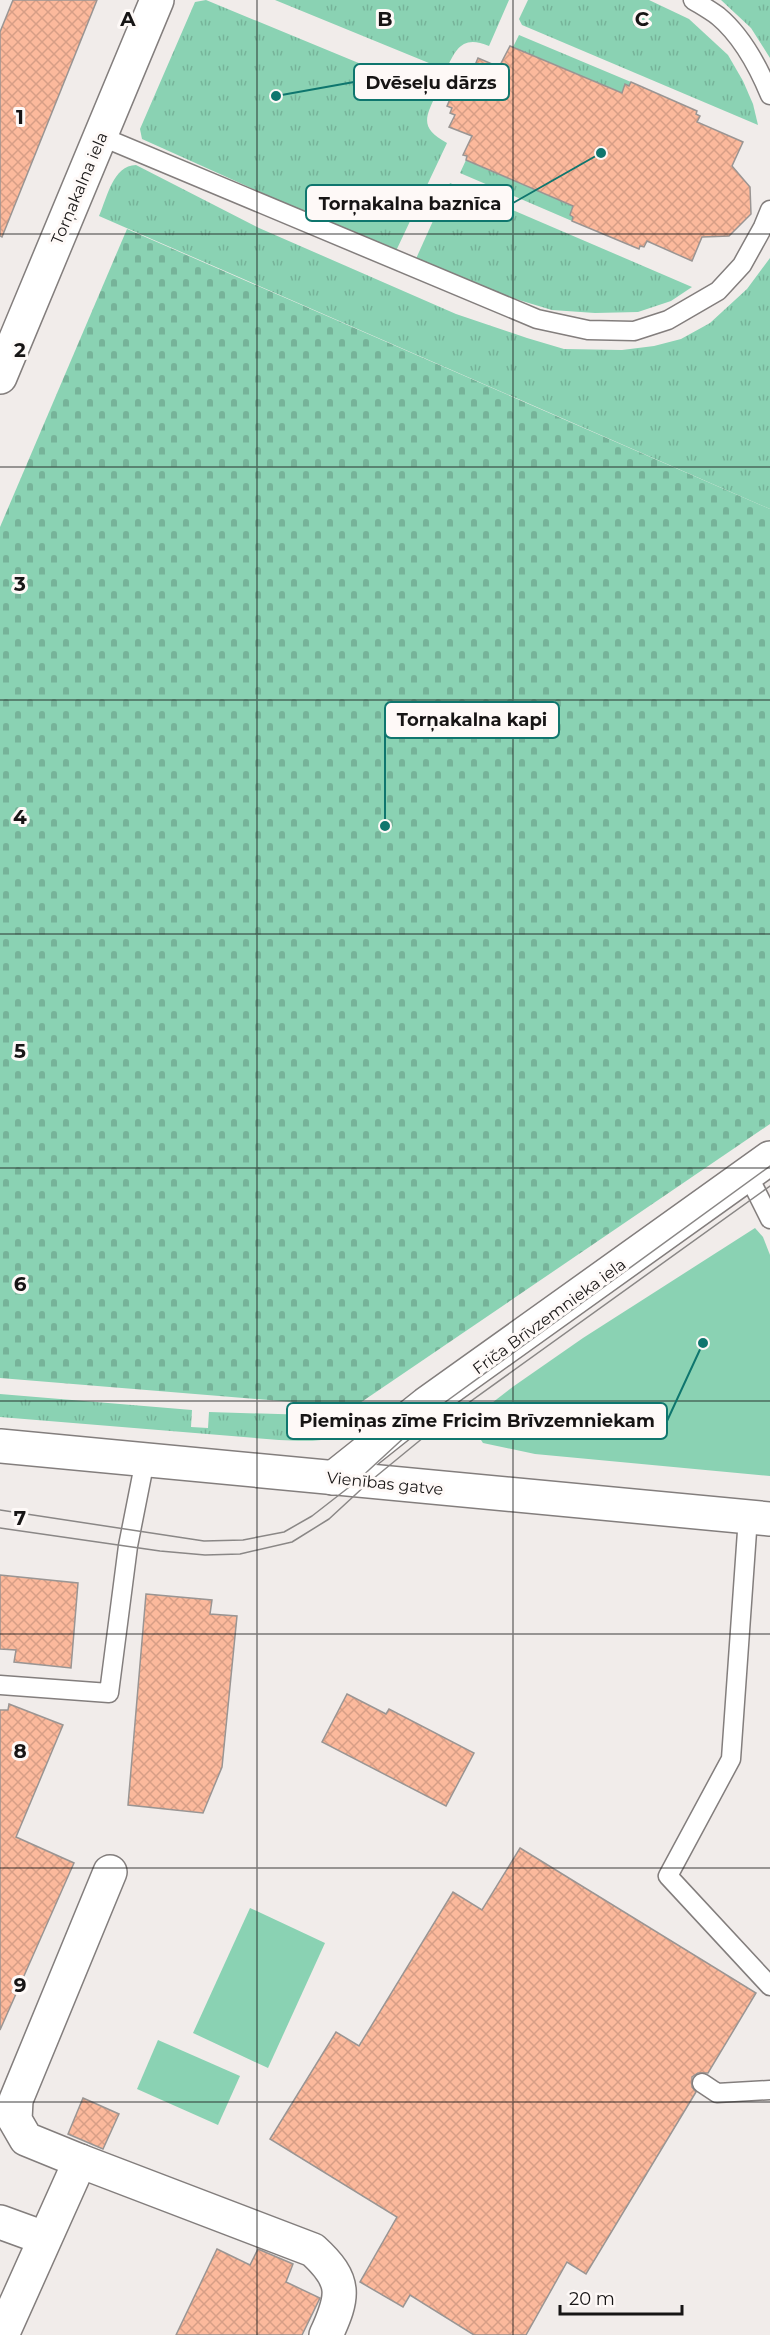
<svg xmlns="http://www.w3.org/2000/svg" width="770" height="2335" font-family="Montserrat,sans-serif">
  <defs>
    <pattern id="grass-tufts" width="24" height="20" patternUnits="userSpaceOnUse" patternTransform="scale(1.5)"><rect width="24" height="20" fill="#8ad2b3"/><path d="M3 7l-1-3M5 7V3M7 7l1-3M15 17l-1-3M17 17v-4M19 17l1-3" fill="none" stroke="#76b399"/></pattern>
    <pattern id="cemetery-stones" width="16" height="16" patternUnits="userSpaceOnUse" patternTransform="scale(1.5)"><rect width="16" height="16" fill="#8ad2b3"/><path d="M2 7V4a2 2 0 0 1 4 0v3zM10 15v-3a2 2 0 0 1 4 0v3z" fill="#76b399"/></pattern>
    <pattern id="building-cross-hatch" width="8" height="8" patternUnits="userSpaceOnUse" patternTransform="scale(1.5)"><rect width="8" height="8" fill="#fcb99c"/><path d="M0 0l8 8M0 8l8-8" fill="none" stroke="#d79e86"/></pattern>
  </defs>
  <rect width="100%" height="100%" fill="#f1ecea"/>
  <g fill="url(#grass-tufts)">
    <path d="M206,0L436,95C424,119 421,129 447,143L395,253L142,139L140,129L195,2Z"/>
    <path d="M275,0H509L489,46C463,35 456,48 446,70Z"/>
    <path d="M528,0H649L689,19L728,55L743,81L753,104L758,125L522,25L519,19Z"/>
    <path d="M721,0H770V58L751,28Z"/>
    <path d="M519,35L631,82L629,86L625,84L624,100L543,60L517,54L519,50L513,47Z"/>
    <path d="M473,158L495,172L580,203L570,215L573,217L572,221L460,173L466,160L471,162Z"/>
    <path d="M136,165L259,228L456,314L527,338L564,349L622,350L654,346L681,339L710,323L747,289L770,258V509L99,216C107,198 113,165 136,165Z"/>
    <path d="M450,183L692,287L671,301L638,312L595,313L552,310L499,294L415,261Z"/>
    <path d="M0,1394L192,1410L191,1427L208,1428L209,1412L343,1416L372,1423C340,1442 315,1442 279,1440L0,1417Z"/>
  </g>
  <path fill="url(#cemetery-stones)" d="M127,229L770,509V1124L354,1407L0,1378V527Z"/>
  <g fill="#8ad2b3">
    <path d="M755,1228L763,1237L770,1255V1476L535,1454L483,1443L477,1434L479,1422L488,1406L514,1386L583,1338Z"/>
    <path d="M250,1908L325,1943L268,2068L193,2033Z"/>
    <path d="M158,2040L240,2076L218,2125L137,2089Z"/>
  </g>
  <g fill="url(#building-cross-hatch)" stroke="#9a9593" stroke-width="1.5">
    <path d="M13,0H97L2,237L0,236V32Z"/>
    <path d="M510,46L622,93L625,84L629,86L631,82L697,111L696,114L700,116L697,122L743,142L732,166L750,187L751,214L729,236L702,237L692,261L647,241L644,247L640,246L639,249L572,221L573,217L570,215L573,206L466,160L467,156L463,155L472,136L449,127L455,115L450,113L452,108L447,106L462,71L467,73L468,69L473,70L478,58L499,67Z"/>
    <path d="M0,1575L78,1583L71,1668L14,1662L16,1650L0,1649Z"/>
    <path d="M146,1594L212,1600L210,1614L237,1616L222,1767L203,1813L128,1805Z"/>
    <path d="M347,1694L386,1714L389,1709L474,1753L446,1806L322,1742Z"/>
    <path d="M9,1704L63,1725L16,1837L74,1863L0,2030V1710H8Z"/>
    <path d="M520,1848L756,1993L708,2073H698L692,2077V2087L696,2092L586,2274L567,2262L526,2335H474L410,2295L403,2307L360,2282L397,2217L270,2139L336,2032L359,2046L453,1892L482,1910Z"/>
    <path d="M83,2098L119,2114L103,2149L68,2134Z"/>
    <path d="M217,2249L250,2265L258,2249L293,2264L286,2282L320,2298L302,2335H176Z"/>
  </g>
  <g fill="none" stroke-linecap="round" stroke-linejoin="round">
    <g stroke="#837e7d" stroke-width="21">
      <g id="service">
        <path d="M693,0C701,5 710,10 718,16C742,36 758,66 770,95"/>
        <path d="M100,136L537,319L588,330L634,331L668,320L718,291L742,265L763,227L770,210"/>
        <path d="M747,1173L770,1219"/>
        <path d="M748,1517L731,1759L668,1876L770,1986"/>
        <path d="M0,1685L109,1693L128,1546L145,1460"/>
        <path d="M702,2083L717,2093L770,2090"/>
      </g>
    </g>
    <g stroke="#837e7d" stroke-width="36">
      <g id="minor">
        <path d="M80,2161L313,2250C347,2281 344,2296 326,2335"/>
        <path d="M0,2222L44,2238"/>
        <path d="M2,2335L80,2161L26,2139L15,2120L16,2100L110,1872"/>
      </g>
    </g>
    <g stroke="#837e7d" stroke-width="36">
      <g id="tertiary">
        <path d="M0,377L157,0"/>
        <path d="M333,1478L426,1404L770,1158"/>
      </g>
    </g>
    <g stroke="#837e7d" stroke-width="36">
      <path id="secondary" d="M0,1446L770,1519"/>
    </g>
    <use href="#service" stroke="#fff" stroke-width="18"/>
    <use href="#minor" stroke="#fff" stroke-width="33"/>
    <use href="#tertiary" stroke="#fff" stroke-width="33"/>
    <use href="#secondary" stroke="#fff" stroke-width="33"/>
    <g stroke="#8a8786" stroke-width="1.5">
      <path d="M0,1510L204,1541L243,1540L284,1532L312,1516L357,1481L433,1411L770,1166"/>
      <path d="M0,1528L160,1551L205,1555L240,1554L292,1542L329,1519L368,1483L446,1419L770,1186"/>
    </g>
  </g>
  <path fill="none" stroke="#171515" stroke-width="1.5" stroke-opacity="0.55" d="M257,0V2335M513,0V2335M0,234H770M0,467H770M0,700H770M0,934H770M0,1168H770M0,1401H770M0,1634H770M0,1868H770M0,2102H770"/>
  <g text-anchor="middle" stroke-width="6" stroke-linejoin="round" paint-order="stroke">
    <g font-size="16" fill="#171515" stroke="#fef9f7">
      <text transform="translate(79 188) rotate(-67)" y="6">Torņakalna iela</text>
      <text transform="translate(549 1316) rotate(-36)" y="6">Friča Brīvzemnieka iela</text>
      <text transform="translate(385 1483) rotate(6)" y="6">Vienības gatve</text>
    </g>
  </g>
  <g font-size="20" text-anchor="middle" font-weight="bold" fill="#171515" stroke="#fef9f7" stroke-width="6" stroke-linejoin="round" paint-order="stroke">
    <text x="128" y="26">A</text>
    <text x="385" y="26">B</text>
    <text x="642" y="26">C</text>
    <text x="20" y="124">1</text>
    <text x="20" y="357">2</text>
    <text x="20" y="591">3</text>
    <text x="20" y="824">4</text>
    <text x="20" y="1058">5</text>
    <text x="20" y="1291">6</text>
    <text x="20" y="1525">7</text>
    <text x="20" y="1758">8</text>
    <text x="20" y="1992">9</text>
  </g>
  <path fill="none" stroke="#0f766e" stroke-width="2" d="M276 96L354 82M601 153L513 203M385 826L385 720M703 1343L667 1421"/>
  <g fill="#0f766e" stroke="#fef9f7" stroke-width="2">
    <circle cx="276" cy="96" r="6"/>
    <circle cx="601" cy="153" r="6"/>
    <circle cx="385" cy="826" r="6"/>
    <circle cx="703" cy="1343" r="6"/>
  </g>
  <g fill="#fef9f7" stroke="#0f766e" stroke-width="2">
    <rect x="354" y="64" width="155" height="36" rx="6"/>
    <rect x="306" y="185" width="207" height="36" rx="6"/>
    <rect x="385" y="702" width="174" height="36" rx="6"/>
    <rect x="287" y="1403" width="380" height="36" rx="6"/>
  </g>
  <g font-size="18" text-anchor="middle" font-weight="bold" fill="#171515">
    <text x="431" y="89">Dvēseļu dārzs</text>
    <text x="410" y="210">Torņakalna baznīca</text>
    <text x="472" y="726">Torņakalna kapi</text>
    <text x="477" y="1427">Piemiņas zīme Fricim Brīvzemniekam</text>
  </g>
  <path d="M560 2305v9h122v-9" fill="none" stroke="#171515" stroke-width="3"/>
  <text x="569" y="2305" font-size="18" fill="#171515" stroke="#fef9f7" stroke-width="4.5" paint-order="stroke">20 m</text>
</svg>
